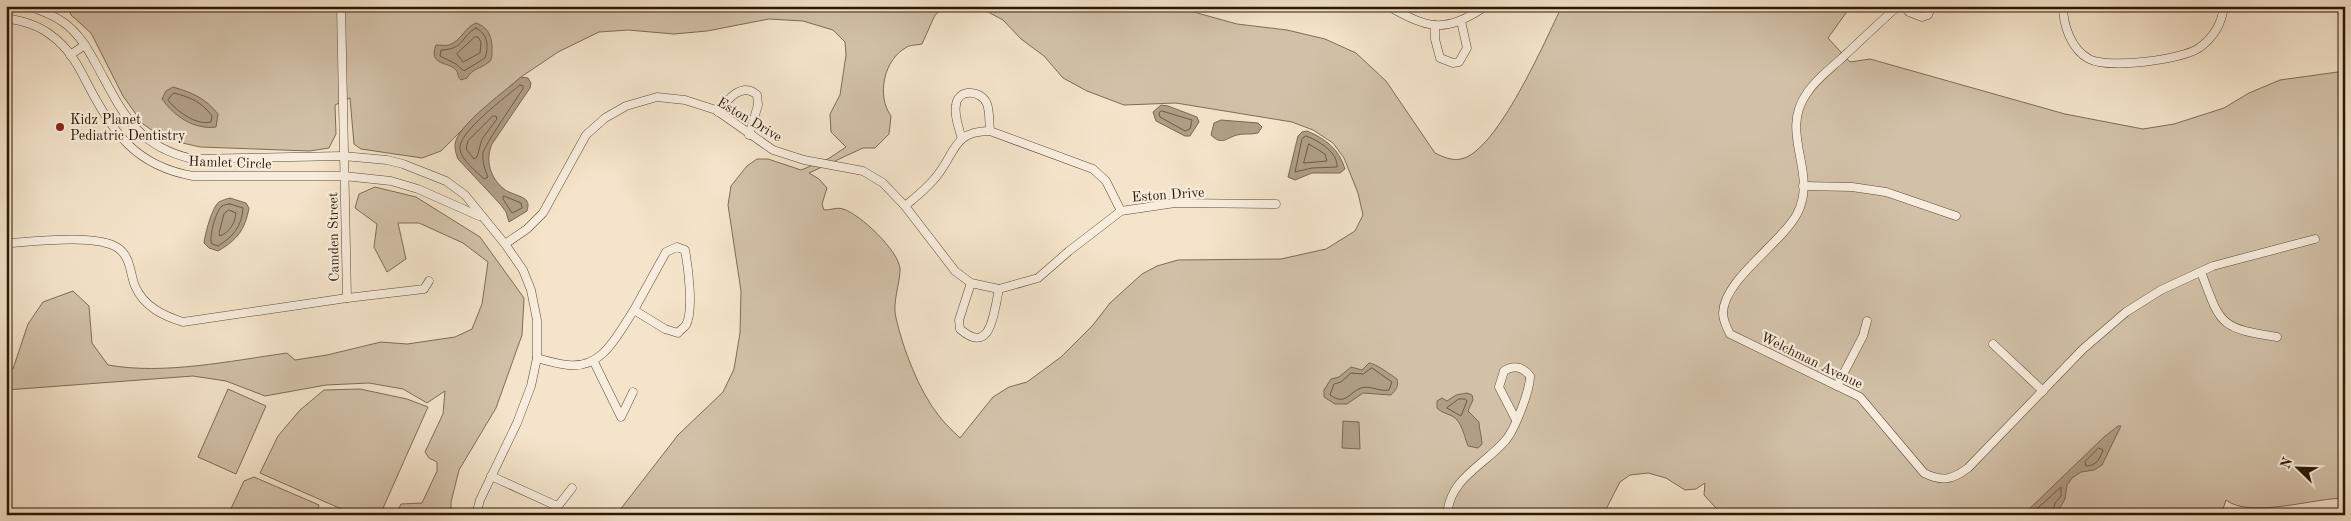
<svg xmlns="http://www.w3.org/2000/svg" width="2351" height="521" font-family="'Old Standard TT',serif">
  <rect width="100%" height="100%" fill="#f4e4cb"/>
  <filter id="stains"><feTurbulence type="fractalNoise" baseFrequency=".004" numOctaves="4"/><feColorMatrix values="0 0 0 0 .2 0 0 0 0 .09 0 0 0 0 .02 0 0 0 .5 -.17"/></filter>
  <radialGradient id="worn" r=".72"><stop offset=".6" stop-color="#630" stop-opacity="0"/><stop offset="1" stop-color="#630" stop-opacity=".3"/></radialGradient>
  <g fill="#d2c1a9" stroke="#7e6c56">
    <path d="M68,6H947L935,15L922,44C917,45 910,45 907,47C884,59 876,95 891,116L889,134L875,148H863L809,173L819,179L827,188L822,204L824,210C830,210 838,207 843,209C860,214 899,251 900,269C900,284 892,303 896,318C903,349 919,391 939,416C945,424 953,431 960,438L993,397L1009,387L1027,382L1061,357L1093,325L1110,303L1142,274L1157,266L1178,260L1281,259L1326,249L1355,231L1363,215L1358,193L1344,158L1333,143L1313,130L1292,122L1176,103L1124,105L1087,91L1063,78L1044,56L1021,39L1003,20L977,6H1172L1237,24L1287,30L1325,39L1356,53L1386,81L1435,153C1443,157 1452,161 1461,159C1497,152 1546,39 1562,6H1851L1828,38L1850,62L1870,59L2065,114L2143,129L2174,124L2224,108L2249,93L2280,80L2345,71V498C2314,498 2250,519 2226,500L2221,515H1725L1716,508L1704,495L1705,483L1696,489L1685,490L1666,478L1648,473L1630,475L1620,482L1603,515H616L678,435L723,392L734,369L740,333L741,291L728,205L731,186L747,166L757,159H768L801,170L828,159L846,147L831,132L830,114L840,95L846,55L845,42L833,30L803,21L769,19L707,31L674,34L628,30L599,32L558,52L521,77L479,113L441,151L422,158L361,149L354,144L350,98L335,105L336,134L329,148L310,151L200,147L165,139L143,124L123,96L91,33L71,15Z"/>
    <path d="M375,187L416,197L480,237L524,298L522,335L496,408L459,470L451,502V515H396L401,504L422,503L437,471V462L429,458L425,452L443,414L445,391L427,403L403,389L369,383L326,385L265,396L226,381L193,376L6,390V371L13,369L28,324L43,302L73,291L89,306L92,343L108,365C164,375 230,361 287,353L295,360L327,355L381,342L407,344L455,337L472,329L482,304L488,262L463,243L419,223H398L406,259L387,272L374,247L377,224L355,208L359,194Z"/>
    <path d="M228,389L266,406L236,474L198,457Z"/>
    <path d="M360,389L407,399L428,407L380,515H355L260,473L278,436L300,410L324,390Z"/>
    <path d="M254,477L319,505L316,515H228L244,481Z"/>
  </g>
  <g fill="#b09e87" stroke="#7b6852">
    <path d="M476,23C490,28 492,38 492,51C492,55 492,60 489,62C480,69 473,68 467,78L461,80C457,77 459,74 456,70C448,61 428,66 436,45C441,45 446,46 449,45C461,41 465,27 476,23Z"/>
    <path d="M521,77L528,78L531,83L530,88L492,144C485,160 490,178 504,189C510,194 521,195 526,200C529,203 528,207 527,211L509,222L506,212L501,205L458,159C455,151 453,144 458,136C469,117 504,92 521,77Z"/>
    <path d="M173,87C193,93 205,98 218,114L216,127C194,130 174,116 162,99L166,91Z"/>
    <path d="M1161,105L1168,106L1197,117L1199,122L1190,136H1185L1156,121L1153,112Z"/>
    <path d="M1221,120L1258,123L1262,127L1258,133C1251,135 1243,133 1237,135C1226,138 1222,146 1211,135L1214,123Z"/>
    <path d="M1307,131C1326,139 1339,149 1345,169L1340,173H1312L1295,180L1288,177L1298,136L1302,132Z"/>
    <path d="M230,198L246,203L249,208C245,230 237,240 218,251L209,248L204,243C205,234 212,207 219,202C222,200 227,199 230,198Z"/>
    <path d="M1369,363C1375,363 1391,375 1397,379C1399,386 1396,390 1391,395L1363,393L1347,404H1335L1324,397V390L1331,379L1339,377L1351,367L1362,370Z"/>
    <path d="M1467,393L1472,395L1473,400L1468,411L1479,422C1479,429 1482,437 1482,444L1478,448L1468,446C1464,436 1462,421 1452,416C1446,413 1442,413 1437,408V401L1442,398L1447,401L1456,395Z"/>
    <path d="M1343,421L1359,422L1360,449L1342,448Z"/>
    <path d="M2118,426H2121L2102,465L2094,470L2081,472L2072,478L2067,485L2065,499L2056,515H2023L2104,437Z"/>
  </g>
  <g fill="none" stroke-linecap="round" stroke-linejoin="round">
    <g stroke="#6e5a44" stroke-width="1">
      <path d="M476,28C488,34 489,47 485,58L464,71L456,64L440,56L441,50C465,49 460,37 476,28Z"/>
      <path d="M475,37H478L481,42L480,53L463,62L457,54Z"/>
      <path d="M520,85L523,86V89C517,98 484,146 483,153C482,161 485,170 488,177L484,179C477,172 461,160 460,149C457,133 507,96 520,85Z"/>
      <path d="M174,93C190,97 202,102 212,116L211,122C197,126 176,111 168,100Z"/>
      <path d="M1162,111L1192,120L1190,129L1185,131L1160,117L1159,113Z"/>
      <path d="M493,116H496L497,119L482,139L477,157L474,159L466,149L468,141Z"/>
      <path d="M1306,136C1319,141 1338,152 1337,167L1312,168L1295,172L1302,139Z"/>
      <path d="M1309,144L1325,154L1327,161L1304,163Z"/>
      <path d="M504,196L521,203L522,208L512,213L503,199Z"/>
      <path d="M230,204L243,208C242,226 233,237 218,246L212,244C208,239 216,210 222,206C223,205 228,204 230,204Z"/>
      <path d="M229,210L236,213C235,223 230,232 220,236L219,233L224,214Z"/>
      <path d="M1372,368L1392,382L1389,390C1380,392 1370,385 1361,388C1348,393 1346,406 1330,395L1334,384L1341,382L1351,373L1363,374Z"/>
      <path d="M1459,399H1465L1467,401L1461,416L1447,408Z"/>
      <path d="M2099,448L2103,450C2100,459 2096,466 2086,466L2085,462Z"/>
      <path d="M2030,515L2061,487V496L2055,503L2052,515"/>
    </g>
    <g stroke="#5d4a34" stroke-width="9">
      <g id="minor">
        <path d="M28,6C40,10 53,15 63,22C78,32 88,49 96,64C122,111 135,146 193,159L343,156L387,160L403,164L446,181L465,195L505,244L523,270L531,290L537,320V358L531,386L517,423L480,500L476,515"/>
        <path d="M341,6L347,298"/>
        <path d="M1388,6C1429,29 1444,34 1486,6"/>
        <path d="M1898,6C1879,23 1860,41 1842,58C1830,69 1816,79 1807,93C1778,134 1819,172 1797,214C1781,244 1724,279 1723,313C1723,321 1727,328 1730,334L1860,397L1924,473C1942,482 1952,480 1968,468L2083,349L2126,312L2161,290L2213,266L2315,239"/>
        <path d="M1904,6L1909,12L1922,17L1928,15L1932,6"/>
        <path d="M2063,6C2063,25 2071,49 2089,59C2109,69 2181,60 2199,48C2213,38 2222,23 2224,6"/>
        <path d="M6,18C22,21 39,25 52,36C69,48 79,67 88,85C113,133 136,166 193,176H344L391,181L418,189L479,216"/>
        <path d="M1435,25V39L1440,58L1453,63L1459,62L1467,48L1461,21"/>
        <path d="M70,55L85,45"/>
        <path d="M718,112C727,100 742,81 757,95L758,105L749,135"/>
        <path d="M962,139C959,129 954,115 956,105C958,88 982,90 987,104C990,112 989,123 990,131"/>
        <path d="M1803,186L1852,187L1886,192L1956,216"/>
        <path d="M905,206C917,196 930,186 939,173C956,150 955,131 990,131L1093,169L1106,181L1121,211"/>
        <path d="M505,244L527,229L543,213L586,135L605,118L626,106L657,97L685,100L716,110L773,150L804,160L863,171L883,183L905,206L955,271L971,283L999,289L1038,278L1069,251L1121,211L1175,203L1276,204"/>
        <path d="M6,246L11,243C37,241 98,234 118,248C131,257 130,274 135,286C144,307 164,316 183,322L347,298L424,289L429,281"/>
        <path d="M677,247L685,250C688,266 694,311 686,325C684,328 680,330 678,333L665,329L634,310L666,252Z"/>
        <path d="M2201,272C2221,325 2219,328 2277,337"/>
        <path d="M971,283L959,320L960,329C992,357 994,310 999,289"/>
        <path d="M1993,344L2043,391"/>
        <path d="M537,358C547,361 558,364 568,365C603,369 617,335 634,310"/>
        <path d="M594,362L621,417L633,392"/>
        <path d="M1837,386L1863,336L1867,321"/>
        <path d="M491,476L557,506"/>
        <path d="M551,515L572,488"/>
        <path d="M1447,515C1450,478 1483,466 1505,441C1515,430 1530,390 1530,376C1522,366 1514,365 1504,371L1499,387L1516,420"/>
      </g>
    </g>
    <use href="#minor" stroke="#f8eddd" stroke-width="8"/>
  </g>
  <circle fill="#8f2418" stroke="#f8eddd" stroke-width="2" cx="60" cy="127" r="5"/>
  <g text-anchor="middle" stroke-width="4.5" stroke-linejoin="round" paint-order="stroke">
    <g font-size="14" fill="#2b1702" stroke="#f8eddd" text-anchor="start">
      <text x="70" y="124">Kidz Planet<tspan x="70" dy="16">Pediatric Dentistry</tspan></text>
    </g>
    <g font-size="14" fill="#2b1702" stroke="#f8eddd">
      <text transform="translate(750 119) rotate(31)" y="5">Eston Drive</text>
      <text transform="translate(230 162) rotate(2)" y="5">Hamlet Circle</text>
      <text transform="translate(1168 194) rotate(-4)" y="5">Eston Drive</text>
      <text transform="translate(333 237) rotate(-91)" y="5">Camden Street</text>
      <text transform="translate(1812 360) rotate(26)" y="5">Welchman Avenue</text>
    </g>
  </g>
  <rect width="2351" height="521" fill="none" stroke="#f4e4cb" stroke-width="25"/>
  <rect x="8" y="8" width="2336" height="506" fill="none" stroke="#2b1702" stroke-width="2.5"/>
  <rect x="12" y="12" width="2326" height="496" fill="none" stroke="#2b1702"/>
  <g transform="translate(2298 468) rotate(293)" stroke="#f8eddd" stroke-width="4" paint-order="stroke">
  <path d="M0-4L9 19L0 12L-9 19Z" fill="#2b1702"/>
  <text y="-8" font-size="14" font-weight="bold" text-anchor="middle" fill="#2b1702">N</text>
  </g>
  <rect width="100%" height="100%" filter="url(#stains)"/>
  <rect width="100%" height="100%" fill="url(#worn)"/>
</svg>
